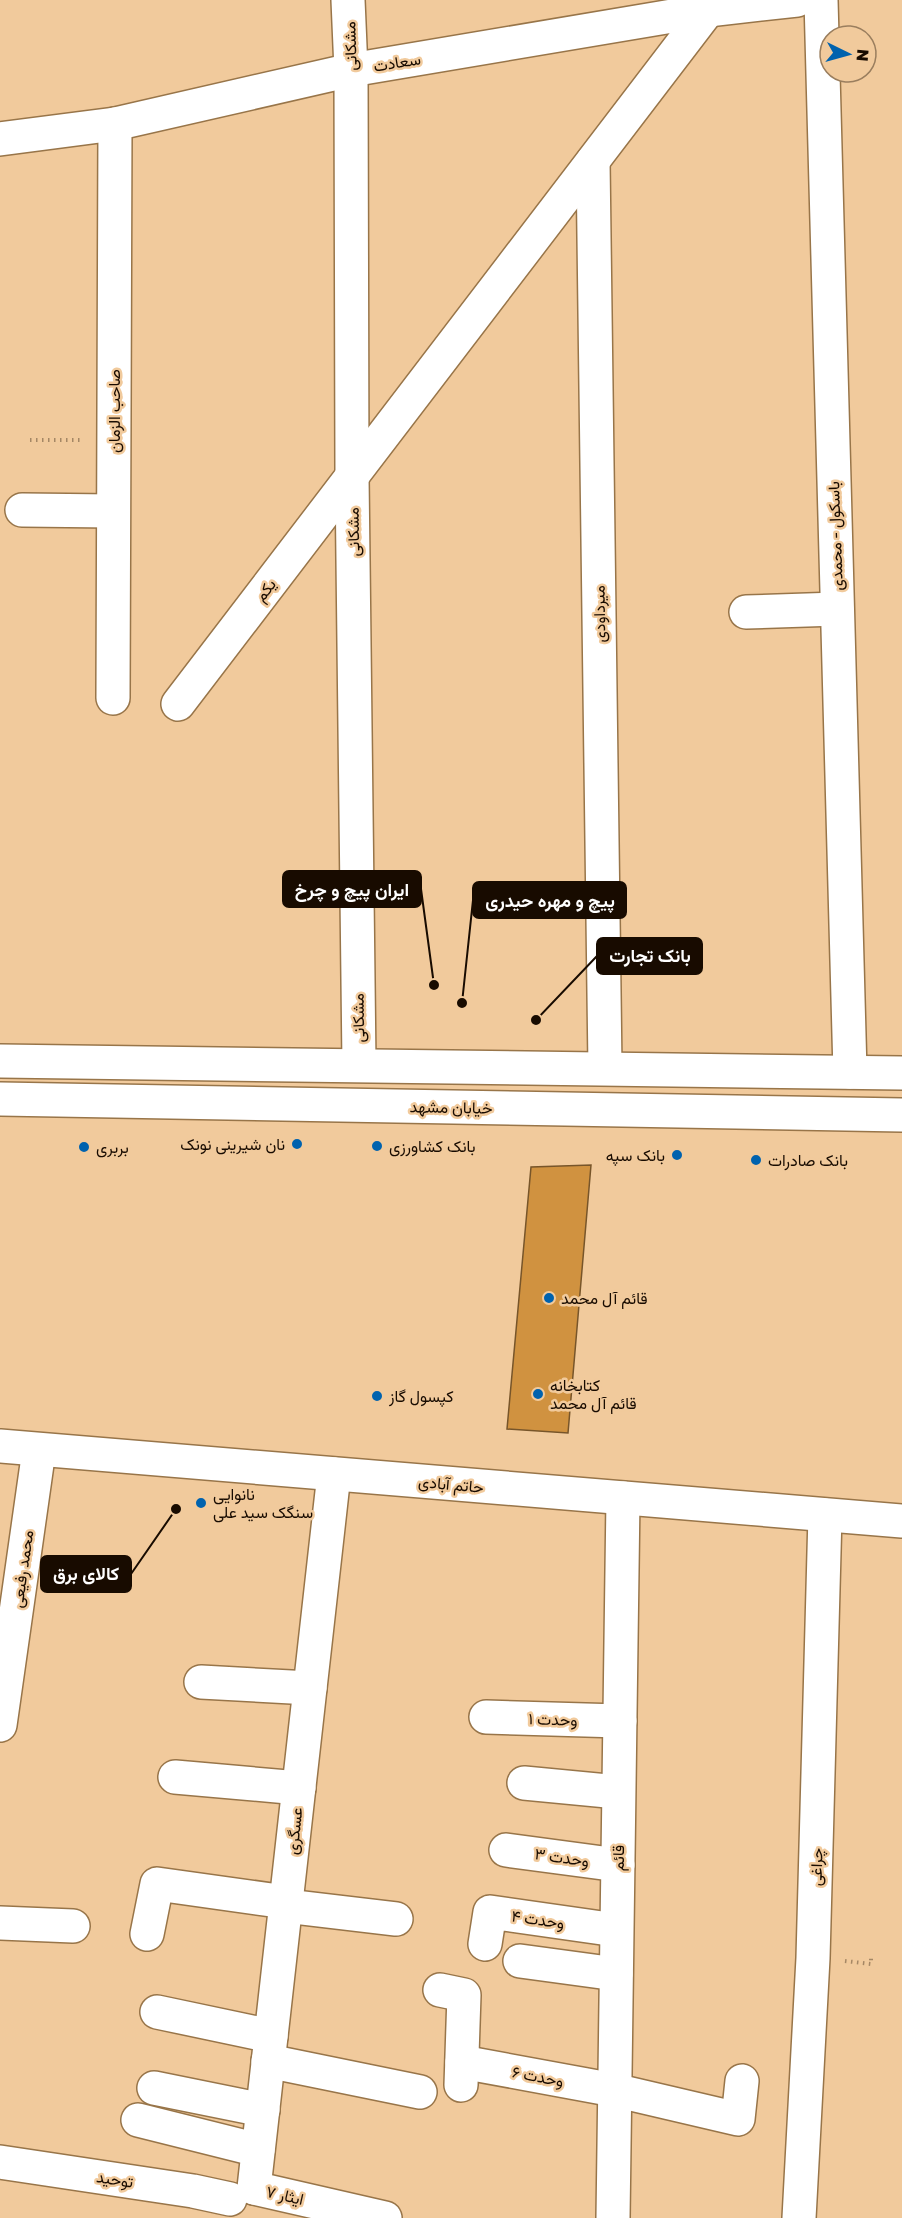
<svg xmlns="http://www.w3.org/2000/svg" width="902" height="2218" font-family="'Golos Text',Vazirmatn,sans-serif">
  <rect width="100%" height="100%" fill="#f1ca9c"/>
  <path fill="#d09240" stroke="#77552a" stroke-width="1.5" d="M591,1165L568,1433L507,1429L531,1167Z"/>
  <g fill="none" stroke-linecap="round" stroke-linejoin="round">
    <g stroke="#987549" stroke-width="36">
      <g id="street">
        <path d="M348,0L351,70L352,476L359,1064"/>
        <path d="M821,0L850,1072"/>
        <path d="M593,161L605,1068"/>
        <path d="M22,510L113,511"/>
        <path d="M746,612L837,609"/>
        <path d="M113,698L115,124"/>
        <path d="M178,704L708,10"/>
        <path d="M201,1682L310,1688"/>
        <path d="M486,1717L620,1721"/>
        <path d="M0,1725L39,1450"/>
        <path d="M175,1777L299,1788"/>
        <path d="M524,1783L618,1792"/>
        <path d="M506,1850L618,1865"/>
        <path d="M286,1906L396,1919"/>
        <path d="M0,1923L73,1926"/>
        <path d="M147,1934L157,1884L286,1902"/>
        <path d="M485,1944L490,1912L616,1930"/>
        <path d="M520,1961L616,1974"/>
        <path d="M440,1990L464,1995L461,2085"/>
        <path d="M157,2012L271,2036"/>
        <path d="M268,2061L420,2092"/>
        <path d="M462,2062L614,2090L738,2119L742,2081"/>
        <path d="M154,2088L263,2110"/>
        <path d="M138,2120L258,2150"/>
        <path d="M0,2162L193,2191L230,2199"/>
        <path d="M254,2188L334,1474"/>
        <path d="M254,2188L385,2218"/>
        <path d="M613,2218L623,1498"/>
        <path d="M799,2218L813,1958L825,1515"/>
      </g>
    </g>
    <g stroke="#987549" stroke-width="36">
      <g id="secondary">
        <path d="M0,139L115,124L351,70L708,10L797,0"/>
        <path d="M0,1061L902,1073"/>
        <path d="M0,1099L902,1115"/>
        <path d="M0,1446L902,1521"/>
      </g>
    </g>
    <g stroke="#a58765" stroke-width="4" stroke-dasharray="1.5 4.5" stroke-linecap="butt">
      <path d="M30,440H80"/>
      <path d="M845,1961L871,1964V1957"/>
    </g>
    <use href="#street" stroke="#fff" stroke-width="33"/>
    <use href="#secondary" stroke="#fff" stroke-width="33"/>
  </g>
  <g fill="#0062ae" stroke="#f1ca9c" stroke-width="2">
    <circle cx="297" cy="1144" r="6"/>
    <circle cx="377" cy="1146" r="6"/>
    <circle cx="84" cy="1147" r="6"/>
    <circle cx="677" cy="1155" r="6"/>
    <circle cx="756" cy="1160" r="6"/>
    <circle cx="549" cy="1298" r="6"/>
    <circle cx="538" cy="1394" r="6"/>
    <circle cx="377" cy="1396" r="6"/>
    <circle cx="201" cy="1503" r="6"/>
  </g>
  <g text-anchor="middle" stroke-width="5" stroke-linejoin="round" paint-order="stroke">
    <g font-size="16" fill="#180b00" stroke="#f1ca9c">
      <text transform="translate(350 46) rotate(-92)" y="6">مشکانی</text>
      <text transform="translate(397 62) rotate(-9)" y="6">سعادت</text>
      <text transform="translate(114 411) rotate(-90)" y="6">صاحب الزمان</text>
      <text transform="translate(353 532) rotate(-91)" y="6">مشکانی</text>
      <text transform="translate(835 536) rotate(-92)" y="6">باسکول - محمدی</text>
      <text transform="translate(265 590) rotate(-53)" y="6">یکم</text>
      <text transform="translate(599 614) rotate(-91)" y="6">میرداودی</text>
      <text transform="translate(358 1018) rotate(-91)" y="6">مشکانی</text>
      <text transform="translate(451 1107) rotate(1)" y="6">خیابان مشهد</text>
      <text transform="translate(451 1484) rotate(5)" y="6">حاتم آبادی</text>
      <text transform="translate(22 1569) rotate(-82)" y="6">محمد رفیعی</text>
      <text transform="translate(553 1719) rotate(2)" y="6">وحدت ۱</text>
      <text transform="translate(294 1831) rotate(-84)" y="6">عسگری</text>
      <text transform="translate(562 1857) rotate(8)" y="6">وحدت ۳</text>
      <text transform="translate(618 1858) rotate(-89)" y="6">قائم</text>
      <text transform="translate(816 1867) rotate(-88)" y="6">چراغی</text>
      <text transform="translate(538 1919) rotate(8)" y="6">وحدت ۴</text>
      <text transform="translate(538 2076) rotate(11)" y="6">وحدت ۶</text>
      <text transform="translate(115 2179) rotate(9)" y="6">توحید</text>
      <text transform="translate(285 2195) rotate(13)" y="6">ایثار ۷</text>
    </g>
    <g font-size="16" fill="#180b00" stroke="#f1ca9c" text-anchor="start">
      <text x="285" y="1150" text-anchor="end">نان شیرینی نونک</text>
      <text x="389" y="1152">بانک کشاورزی</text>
      <text x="96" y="1153">بربری</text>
      <text x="665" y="1161" text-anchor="end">بانک سپه</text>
      <text x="768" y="1166">بانک صادرات</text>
      <text x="561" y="1304">قائم آل محمد</text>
      <text x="550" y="1391">کتابخانه<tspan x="550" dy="18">قائم آل محمد</tspan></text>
      <text x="389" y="1402">کپسول گاز</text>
      <text x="213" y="1500">نانوایی<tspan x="213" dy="18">سنگک سید علی</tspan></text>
    </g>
  </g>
  <path fill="none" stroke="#180b00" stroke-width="2" d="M434 985L421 889M462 1003L473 900M536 1020L597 956M176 1509L131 1574"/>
  <g fill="#180b00" stroke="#f1ca9c" stroke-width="2">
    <circle cx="434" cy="985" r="6"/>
    <circle cx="462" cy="1003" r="6"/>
    <circle cx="536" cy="1020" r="6"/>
    <circle cx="176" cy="1509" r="6"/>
  </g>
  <g fill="#180b00" stroke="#180b00" stroke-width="2">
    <rect x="283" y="871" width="138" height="36" rx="6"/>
    <rect x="473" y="882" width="153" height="36" rx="6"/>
    <rect x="597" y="938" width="105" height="36" rx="6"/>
    <rect x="41" y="1556" width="90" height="36" rx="6"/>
  </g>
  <g font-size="18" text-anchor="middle" font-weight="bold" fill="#fff">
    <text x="352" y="896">ایران پیچ و چرخ</text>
    <text x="550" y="907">پیچ و مهره حیدری</text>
    <text x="650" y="962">بانک تجارت</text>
    <text x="86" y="1580">کالای برق</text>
  </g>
  <g transform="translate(848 54) rotate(95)"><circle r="28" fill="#f1ca9c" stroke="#9a7e5e" stroke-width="1.5"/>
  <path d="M0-4.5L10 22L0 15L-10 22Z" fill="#0062ae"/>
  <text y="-9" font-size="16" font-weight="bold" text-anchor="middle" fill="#180b00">N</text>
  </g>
</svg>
